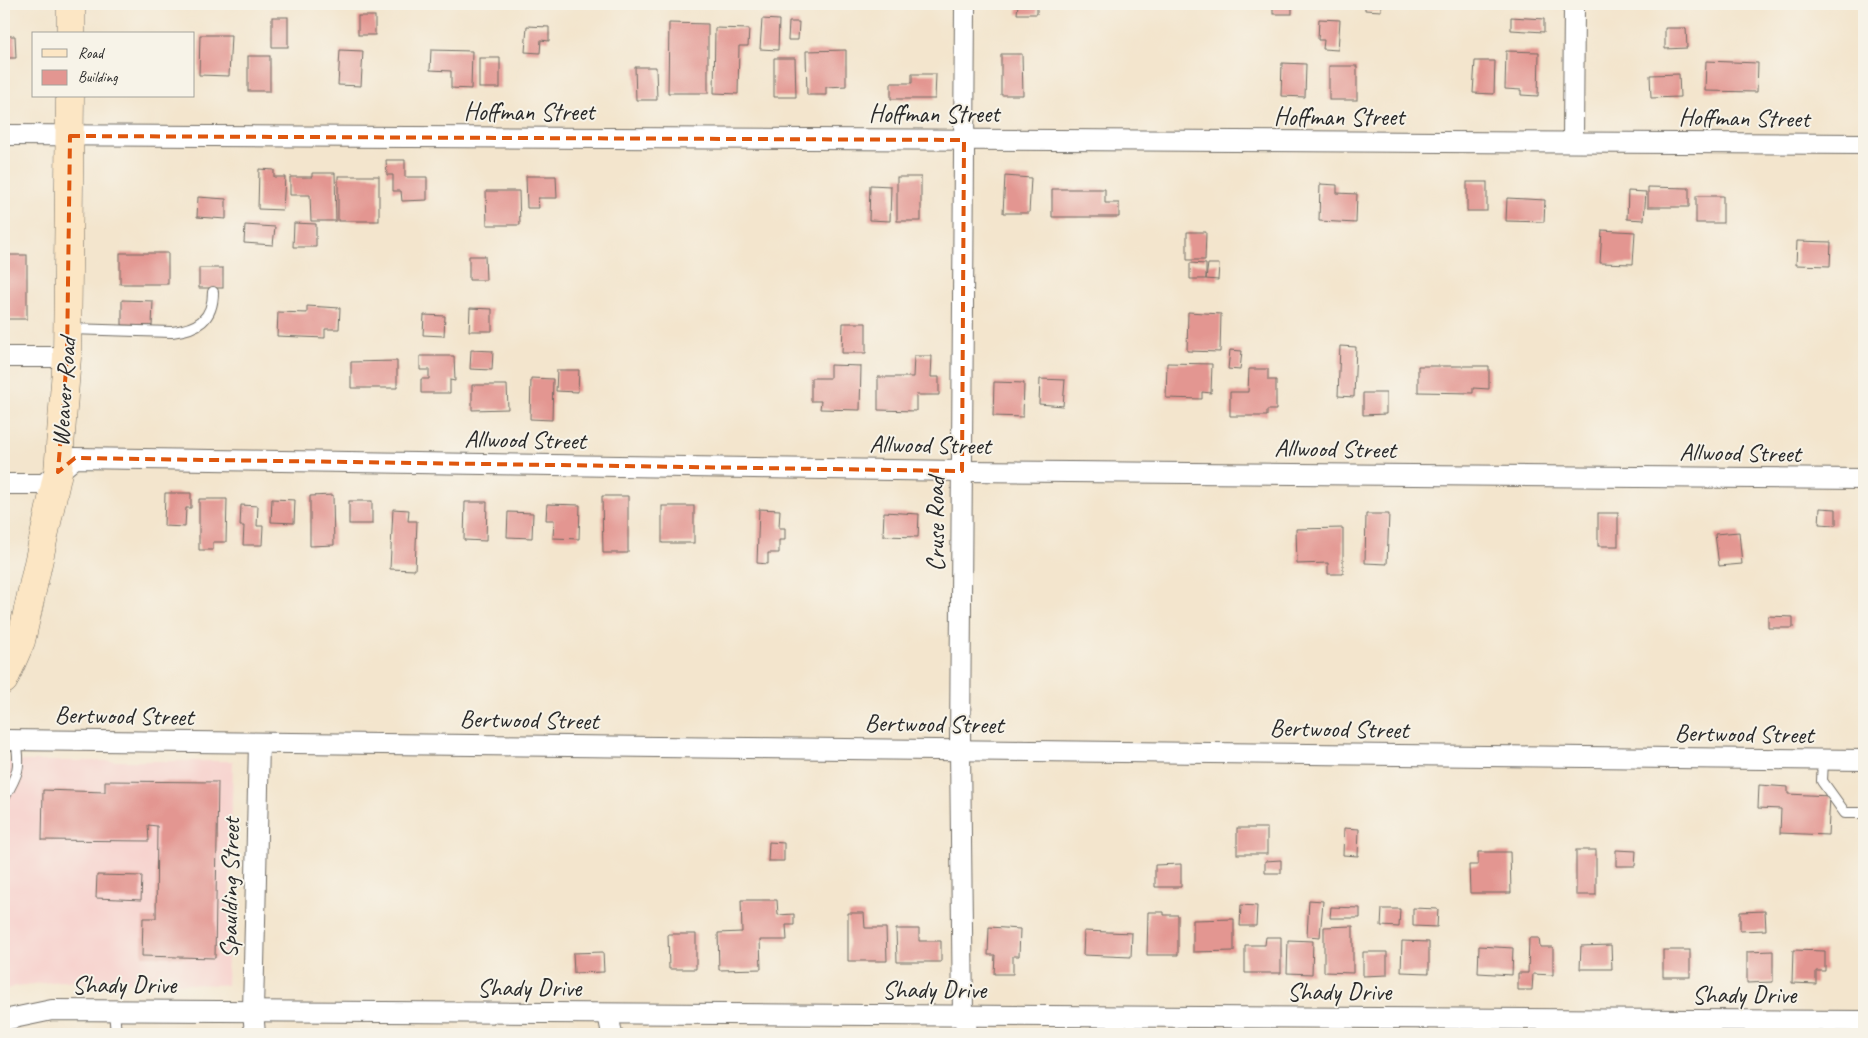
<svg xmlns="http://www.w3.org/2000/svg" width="1868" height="1038" font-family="Caveat,sans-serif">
  <rect width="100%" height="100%" fill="#f7f3e8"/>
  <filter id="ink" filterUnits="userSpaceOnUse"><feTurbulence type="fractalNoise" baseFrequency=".02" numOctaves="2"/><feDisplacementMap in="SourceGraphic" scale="10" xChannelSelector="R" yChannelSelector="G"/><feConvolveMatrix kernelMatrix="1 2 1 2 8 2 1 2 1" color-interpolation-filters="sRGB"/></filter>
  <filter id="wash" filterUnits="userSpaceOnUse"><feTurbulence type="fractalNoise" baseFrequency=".0096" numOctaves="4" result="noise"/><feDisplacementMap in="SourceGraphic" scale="20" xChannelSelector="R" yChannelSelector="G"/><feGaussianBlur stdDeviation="1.12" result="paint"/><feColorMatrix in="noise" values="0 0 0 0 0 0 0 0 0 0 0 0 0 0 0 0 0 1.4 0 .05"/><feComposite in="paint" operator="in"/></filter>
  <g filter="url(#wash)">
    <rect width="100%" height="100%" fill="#f3e5cd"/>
    <path fill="#f7d0cc" d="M4,761H233L227,985L61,981L16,986L4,990Z"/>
    <g id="blocks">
      <g fill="#e39691">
        <path d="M1018,4H1037V14H1017Z"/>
        <rect x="1273" y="4" width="19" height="10"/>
        <path d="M1365,4H1381V11L1365,10Z"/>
        <rect x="358" y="16" width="17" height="19"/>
        <rect x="272" y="17" width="16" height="30"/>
        <path d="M1511,17L1544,19V32L1511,30Z"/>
        <path d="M762,19L779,20L778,50L760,49Z"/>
        <path d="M1319,19L1340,20L1338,50L1323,49L1324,40H1318Z"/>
        <path d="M789,22H799L798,40H788Z"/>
        <path d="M669,23L708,24V93H668Z"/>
        <path d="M527,26L549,27V41L541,40L540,53L525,52Z"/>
        <path d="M715,28L749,29L748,46H739L738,94L714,93Z"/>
        <path d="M1665,28H1686L1687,48L1665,49Z"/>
        <path d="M200,35H231L229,76L199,75Z"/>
        <path d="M4,36H15L16,58H4Z"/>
        <path d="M340,50L363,51L361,86L338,85Z"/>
        <path d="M431,50L472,51L471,89L451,88V71L430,70Z"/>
        <path d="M846,50V86L826,87V95H807L806,51Z"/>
        <path d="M1506,51L1539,52L1538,96L1521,95V90L1505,89Z"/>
        <path d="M1001,54H1022L1023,95H1001Z"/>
        <rect x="248" y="56" width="22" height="35"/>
        <rect x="479" y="58" width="21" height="30"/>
        <path d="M774,58H795L796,97H774Z"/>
        <path d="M1475,61H1495L1494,94L1473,93Z"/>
        <path d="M1706,61L1758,63L1757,92L1705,91Z"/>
        <path d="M1282,63L1306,64L1305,97L1281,96Z"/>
        <rect x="1329" y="66" width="28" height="34"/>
        <path d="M635,67H656L657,100H636Z"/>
        <path d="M912,74H936L935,99H891V83H912Z"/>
        <path d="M1679,74L1680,97L1651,98L1650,75Z"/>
        <path d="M386,160H405V177H427V200L402,201L401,191H393V175H387Z"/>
        <path d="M259,169L274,170V177H285L283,210L258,209Z"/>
        <path d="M312,173H335L336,221H311L310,195H290V177H312Z"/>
        <rect x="338" y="176" width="41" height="45"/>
        <path d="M526,176H556L557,198H538L539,208H527Z"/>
        <path d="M1005,176L1031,178L1029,213H1003Z"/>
        <rect x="897" y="177" width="24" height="44"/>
        <rect x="1467" y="182" width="20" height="29"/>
        <path d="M1320,184L1337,185V193L1357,194L1356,223L1319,221Z"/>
        <path d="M870,185L891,186L890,221L869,220Z"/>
        <path d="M1648,187L1689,188V207H1648Z"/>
        <path d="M1052,189H1105V203H1119V217H1052Z"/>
        <path d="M486,191H519L520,225H487Z"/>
        <path d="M1628,191L1646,192L1644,220L1627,219Z"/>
        <rect x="1696" y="196" width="27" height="27"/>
        <path d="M198,197L226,199V219L197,217Z"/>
        <path d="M1507,198L1545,200L1544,222L1506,221Z"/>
        <path d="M294,223L316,224V247H293Z"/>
        <path d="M245,225L275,227L273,245L244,243Z"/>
        <path d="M1602,230L1635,232L1633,264L1600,263Z"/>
        <path d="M1187,232H1206L1205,260H1187Z"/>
        <path d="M1797,241L1831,242L1830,266L1796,265Z"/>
        <rect x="120" y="253" width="48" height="31"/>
        <rect x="4" y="255" width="23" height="64"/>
        <path d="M469,256H485L486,280H469Z"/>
        <path d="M1190,263L1206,264V279H1190Z"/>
        <path d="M1208,264H1219L1218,280L1206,279Z"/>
        <rect x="199" y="268" width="24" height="20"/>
        <path d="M122,300L153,301L152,326L122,325Z"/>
        <path d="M307,306L340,308L339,329H325V338L277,336L278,312L307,313Z"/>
        <path d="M470,308L492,309V331H469Z"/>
        <path d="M1188,312L1221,314L1220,352L1187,351Z"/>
        <path d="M424,315L445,316L444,336L423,335Z"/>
        <path d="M843,323H866V353H842Z"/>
        <path d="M1340,346L1356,347L1354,397L1338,396Z"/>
        <path d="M471,350L493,351L492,370L470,369Z"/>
        <path d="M1230,350L1242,351L1240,370L1228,369Z"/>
        <path d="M420,356H454L455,381L450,380V393H421V379H429V370H420Z"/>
        <path d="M914,356H932L931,377H939V395H916V411L878,410V377H913Z"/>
        <path d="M397,361V388H351V362Z"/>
        <path d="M1167,363L1212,364L1211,393L1202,392V399L1166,398Z"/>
        <path d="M830,365L861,366L860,410L820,409L821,401H811V378H830Z"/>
        <path d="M1418,366H1489V389L1473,388V393L1418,392Z"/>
        <path d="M1249,369H1268V380H1276V410H1267V416H1230V392H1248Z"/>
        <path d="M557,370H579L578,392L556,391Z"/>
        <path d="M531,378L553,379L552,420L530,419Z"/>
        <path d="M1040,379L1065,380L1063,406L1039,404Z"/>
        <path d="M994,382L1024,383L1023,417L993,416Z"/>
        <path d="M472,385H507L508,409L472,410Z"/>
        <path d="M1363,393H1386V414L1363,415Z"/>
        <path d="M165,493H191V508H186L185,527L164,526Z"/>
        <path d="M333,495L334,545L310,546V496Z"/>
        <path d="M602,496H628V553H603Z"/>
        <path d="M199,499H227L226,542H213V550H199Z"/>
        <path d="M272,499L295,500L294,523L271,522Z"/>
        <rect x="349" y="501" width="23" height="23"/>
        <path d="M465,502H487L486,541L464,540Z"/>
        <path d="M547,504L580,505L579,539L553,538L554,520H546Z"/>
        <path d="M241,505L258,506L257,526H263L262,545H243L244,526H240Z"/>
        <rect x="662" y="506" width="32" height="37"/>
        <path d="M1820,508L1836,509V525L1819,524Z"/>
        <path d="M393,509L409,510L408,521H417L415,570L390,569Z"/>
        <path d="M759,509L780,510L779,528H785V540H779V553H768V564L757,563Z"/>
        <path d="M508,512L533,513L532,538L507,537Z"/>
        <path d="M884,512L919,514L918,537L883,536Z"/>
        <rect x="1598" y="513" width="20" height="33"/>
        <path d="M1366,514H1389L1387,564L1365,563Z"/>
        <path d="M1343,528V574H1328V563L1297,564L1296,529Z"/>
        <path d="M1739,532L1742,564L1719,566L1715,534Z"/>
        <path d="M1768,616L1793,617V628H1768Z"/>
        <path d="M105,781L218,782L215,958L142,956L143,918H156L157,826L148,825L149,841L42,840L43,790L105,792Z"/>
        <path d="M1759,785L1788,787V794L1830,796L1828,835L1780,833L1781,809L1758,808Z"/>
        <rect x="1237" y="828" width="30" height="26"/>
        <path d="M1344,828L1359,829L1358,856L1343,855Z"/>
        <path d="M769,842L784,843V861H768Z"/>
        <rect x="1576" y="850" width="20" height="45"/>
        <path d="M1616,850L1636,851L1635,866H1616Z"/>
        <path d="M1478,852H1510L1511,893H1470L1469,865H1478Z"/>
        <path d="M1281,860V873H1265V861Z"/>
        <path d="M1181,864V887H1155V865Z"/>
        <path d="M97,875L142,876L141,900L96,898Z"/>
        <path d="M741,900H777L778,915L794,914V925H786L787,940H760L761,969L719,970L718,933L742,932Z"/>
        <path d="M1309,900L1323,901L1320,937L1307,936Z"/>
        <path d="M1241,905L1257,906L1256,926H1240Z"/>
        <path d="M1331,907L1360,908V918H1330Z"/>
        <path d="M1413,908L1438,909L1437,927L1413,926Z"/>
        <path d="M1382,909H1400L1399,927L1381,926Z"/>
        <path d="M1765,911L1766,930L1740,931V912Z"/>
        <path d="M1148,912H1164V915H1178V955H1147Z"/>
        <path d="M848,913H864L865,928H886L887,961H848Z"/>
        <path d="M1234,919V951L1193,952V920Z"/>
        <path d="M1353,926V973L1324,972V927Z"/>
        <path d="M989,927L1020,929L1019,956H1013V974H994L995,955H988Z"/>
        <path d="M896,929H919V941H941V962H897Z"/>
        <path d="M1084,931L1132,933L1131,957L1083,955Z"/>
        <path d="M668,934H696V969H669Z"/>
        <path d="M1266,937H1281V973H1245V945H1265Z"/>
        <path d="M1529,938H1539L1540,947H1553V975L1533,974L1532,990H1518V973H1528Z"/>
        <path d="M1288,940L1313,941L1312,974L1287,973Z"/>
        <path d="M1402,941L1429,942V973L1401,972Z"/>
        <path d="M1611,945L1612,969H1580L1581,946Z"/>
        <path d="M1479,946L1513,948L1512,975L1478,973Z"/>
        <rect x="1663" y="950" width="27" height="27"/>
        <path d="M1793,950L1825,951V971H1816V984L1792,983Z"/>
        <path d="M1773,951V982L1747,983V952Z"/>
        <path d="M603,952L604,972L574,973L573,953Z"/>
        <path d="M1363,952H1387V975L1363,976Z"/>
      </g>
    </g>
  </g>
  <g filter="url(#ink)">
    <use href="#blocks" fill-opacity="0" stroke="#716c64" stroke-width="1"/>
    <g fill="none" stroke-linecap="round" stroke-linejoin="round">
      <g stroke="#716c64" stroke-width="12">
        <g id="lane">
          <path d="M69,329L172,332C197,329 213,320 213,292"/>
          <path d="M1823,760L1822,781L1845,813H1864"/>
          <path d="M4,798C18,774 21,768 16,740"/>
          <path d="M114,1011L116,1034"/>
        </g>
      </g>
      <g stroke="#716c64" stroke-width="22">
        <g id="street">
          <path d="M965,4L960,750L963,1015L968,1034"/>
          <path d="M4,135L1864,144"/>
          <path d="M1573,141L1574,4"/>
          <path d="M4,357H67"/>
          <path d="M4,484H44L75,458L962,471L1864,479"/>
          <path d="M4,740L1864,760"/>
          <path d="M608,1014L612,1034"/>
          <path d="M4,1020L52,1010L1864,1021"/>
          <path d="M255,1034L253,1011L259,743"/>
        </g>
      </g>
      <g stroke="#716c64" stroke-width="29">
        <g id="secondary">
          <path d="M71,34V4"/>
          <path d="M4,680L21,641L58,472L67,357L70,96"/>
        </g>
      </g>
      <use href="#lane" stroke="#fff" stroke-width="10"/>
      <use href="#street" stroke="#fff" stroke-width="20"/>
      <use href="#secondary" stroke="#fce6c4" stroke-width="28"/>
    </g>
  </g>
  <path fill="none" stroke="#df570e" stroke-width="4" stroke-dasharray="10 6" stroke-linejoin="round" d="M70,136L964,140L962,471L75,458L58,472L67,357Z"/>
  <g text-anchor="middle" stroke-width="4" stroke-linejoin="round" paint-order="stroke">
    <g font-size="25" fill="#2b2b2b" stroke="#f7f3e8">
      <text x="529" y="120">Hoffman Street</text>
      <text x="934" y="122">Hoffman Street</text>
      <text x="1339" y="125">Hoffman Street</text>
      <text transform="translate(1744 117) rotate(1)" y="9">Hoffman Street</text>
      <text transform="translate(63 392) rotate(-86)" y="9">Weaver Road</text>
      <text transform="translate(525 439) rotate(1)" y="9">Allwood Street</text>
      <text transform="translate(930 444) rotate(1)" y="9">Allwood Street</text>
      <text transform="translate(1335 448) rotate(1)" y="9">Allwood Street</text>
      <text transform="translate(1740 452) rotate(1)" y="9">Allwood Street</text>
      <text transform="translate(935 524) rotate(-90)" y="9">Cruse Road</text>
      <text transform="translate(124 715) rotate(1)" y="9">Bertwood Street</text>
      <text transform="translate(529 719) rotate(1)" y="9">Bertwood Street</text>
      <text transform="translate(934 723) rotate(1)" y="9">Bertwood Street</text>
      <text transform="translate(1339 728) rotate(1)" y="9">Bertwood Street</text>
      <text transform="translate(1744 733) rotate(1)" y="9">Bertwood Street</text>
      <text transform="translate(229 888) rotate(-89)" y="9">Spaulding Street</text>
      <text x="124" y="993">Shady Drive</text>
      <text x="529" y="996">Shady Drive</text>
      <text x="934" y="998">Shady Drive</text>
      <text x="1339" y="1000">Shady Drive</text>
      <text x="1744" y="1003">Shady Drive</text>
    </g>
  </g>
  <rect width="1868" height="1038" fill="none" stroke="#f7f3e8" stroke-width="20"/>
  <rect x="32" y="32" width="162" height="65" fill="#f7f3e8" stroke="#a5a39c"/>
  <rect x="42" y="49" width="25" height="8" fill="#fce6c4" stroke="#a5a39c"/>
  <text x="78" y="58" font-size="15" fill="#2b2b2b">Road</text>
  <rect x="42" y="70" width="25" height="15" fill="#e39691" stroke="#a5a39c"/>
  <text x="78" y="82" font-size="15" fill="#2b2b2b">Building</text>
</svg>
